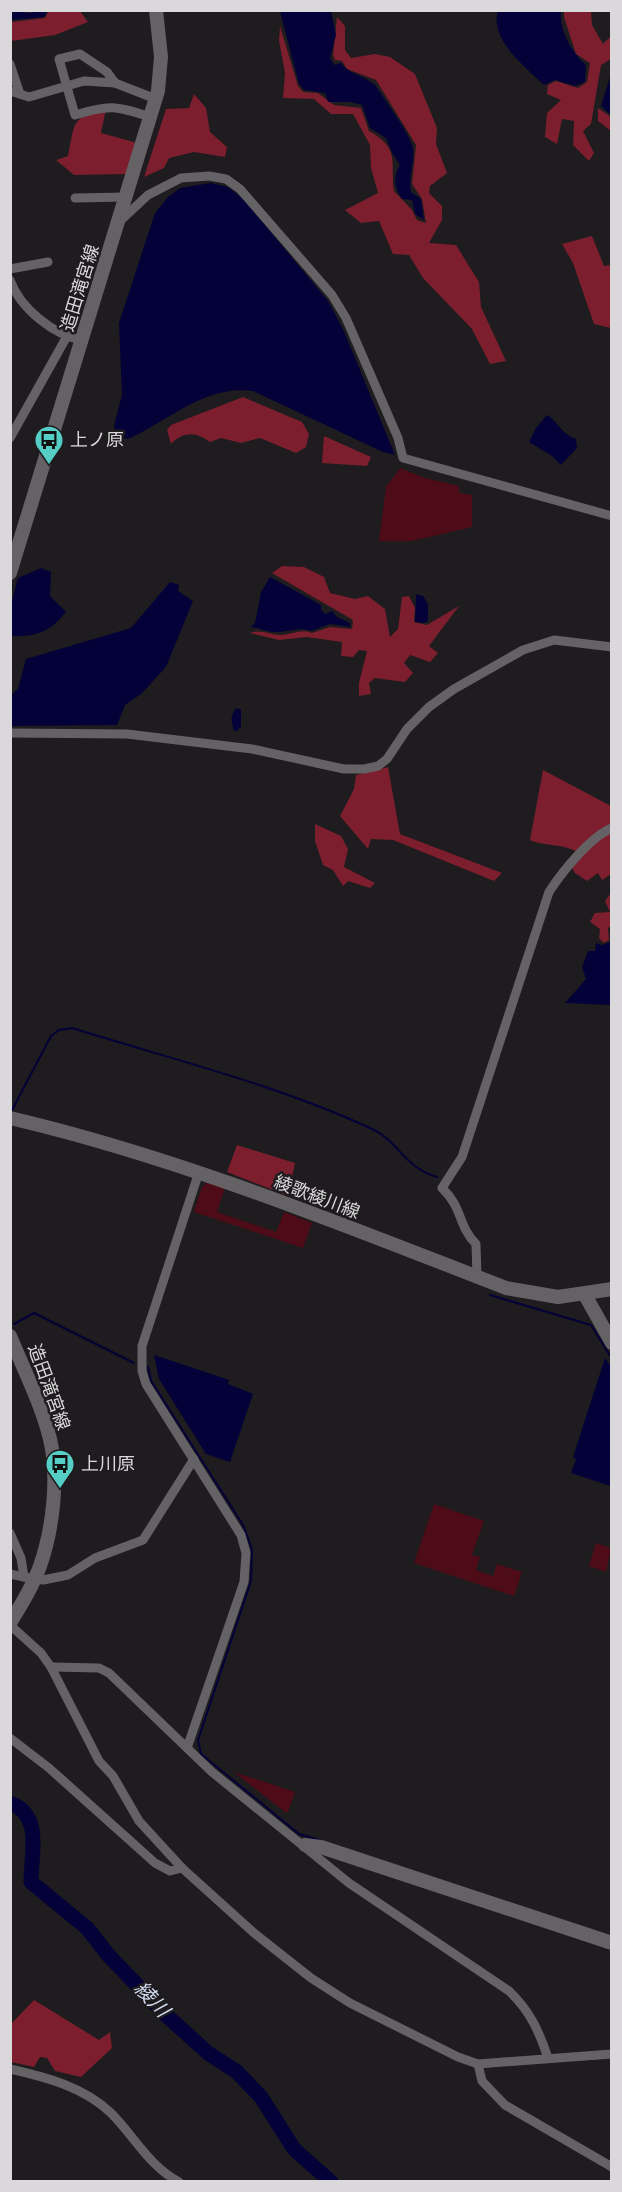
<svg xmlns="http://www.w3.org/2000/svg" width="622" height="2192" font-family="'Fira Sans','Noto Sans JP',sans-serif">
  <rect width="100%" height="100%" fill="#1e1c1e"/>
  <g fill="#4d0c17">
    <path d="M400,468L425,478L459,486V493L472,495V527L412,541H379L386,487Z"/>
    <path d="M208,1182L225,1188L217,1212L276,1232L284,1212L312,1223L303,1248L194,1212L202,1187Z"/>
    <path d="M434,1504L484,1521L472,1555L480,1557L476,1570L493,1576L497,1564L522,1572L514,1596L414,1563Z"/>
    <path d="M596,1543L611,1548L606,1572L589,1566Z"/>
    <path d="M234,1772L295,1792L288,1812H285Z"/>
  </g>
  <g fill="#7c1e2d">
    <path d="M80,11L88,22L55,35L11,41V22L45,18L48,12L46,11Z"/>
    <path d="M564,11H591L592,25L603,44L611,36V59L601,65L591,124L583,131L594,153L589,161L573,145L574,121L562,119L557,144L545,137L547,113L561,100L547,94L548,85L556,81L578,88L587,82L590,63L576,54L564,17Z"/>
    <path d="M337,17L345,26V50L351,58L375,54L390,57L415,74L437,128L436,144L447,173L430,186L429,193L442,206V220L429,243L456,245L479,282L481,307L506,361L490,364L472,329L423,278L409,255L393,254L379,221L361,223L345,210L378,193L371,168L370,145L353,114H331L314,99L283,98L285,73L279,41L280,26L298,86L303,92L318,93L334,105L361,108L369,131C401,149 390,161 394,191L412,210L417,220L426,223L422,199L412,184L416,145L376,80L347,69L342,61L335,60L333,55Z"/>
    <path d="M194,94L206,108L210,132L227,147L225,157L194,152L169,158L164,168L144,177L166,109L189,108Z"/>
    <path d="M598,108L611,117V131L598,121Z"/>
    <path d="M106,109L101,133L134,142L138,150L127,174L74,175L56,160L68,156C75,122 71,117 106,109Z"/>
    <path d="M592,236L604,266L611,265V328L594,324L573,263L562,244Z"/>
    <path d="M243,397L302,422L309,434L306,447L296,453L260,438L241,443L221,438L210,442C196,432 184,431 171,444L167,430L171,425Z"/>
    <path d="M324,436L371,457L367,466L322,463Z"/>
    <path d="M282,566L304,567L324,577L330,593L355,599L368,596L385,609L390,637L398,629L402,597L409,596L415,608L414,622L427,625L459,606L429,646L438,653L430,662L410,655L404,663L413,673L405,682L375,678L369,683L371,694L359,696V683L367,651L359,650L353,657L341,656L342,642L307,637L279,640L250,633C260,629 269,634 279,635C291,635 302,628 312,633L330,627L352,629L353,620L272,573Z"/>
    <path d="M388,767L400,834L502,873L494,881L393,840L371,839L368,849L340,816L354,789L356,775Z"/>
    <path d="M543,770L611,806V874L602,880L598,873L587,881L575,873L569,863L578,853C565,843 545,847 530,840Z"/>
    <path d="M315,824L341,836L348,849L344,867L375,883L370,888L348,881L343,886L333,870L323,865L315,841Z"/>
    <path d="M611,893V926L608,928L609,940L604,943L599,938L600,929L590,922L595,913L610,912L605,901Z"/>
    <path d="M237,1145L295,1163L288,1196L227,1172Z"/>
    <path d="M34,2000L99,2040L110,2032L112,2048L81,2077L55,2071L47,2058L40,2057L34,2067L11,2062V2024Z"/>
  </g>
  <g fill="#030138">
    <path d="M11,10L29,13L45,11L47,13L44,17L11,20Z"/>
    <path d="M498,10L561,11C559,30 572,53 586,65L585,82L575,86L555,80L544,85C525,66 489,40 498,10Z"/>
    <path d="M280,11H331L336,35L330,58L334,65L341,63C351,76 365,75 376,86C384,99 411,135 413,148C415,163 408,177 411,192L421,199L424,220L415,214L412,200L402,199C395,187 392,178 400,165L392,153L386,138L370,128L362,105L351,102H328L325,93L304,90L299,84Z"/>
    <path d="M611,74L612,113L610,114L601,106Z"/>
    <path d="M211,183L228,187L244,200L328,301L343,329L395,455L383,452L253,391C206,384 168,421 128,439L116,436L114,426L122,395L119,323L155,213L168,197L180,188Z"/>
    <path d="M547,415C559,422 559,432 576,439L577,448L561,465L552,456L529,442L536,428Z"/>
    <path d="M41,568L51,572L50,596L66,612C50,632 36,637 11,636V604L18,578Z"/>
    <path d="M270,577L321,605V610L326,614L332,611L337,617L350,623V627L330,624L311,631C298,626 286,633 272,632C265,631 258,628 251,627L255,623L261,592Z"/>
    <path d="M170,582L179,585L178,591L193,601L166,667L141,694L125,705L117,725L11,726V695L18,689L26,659L131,628Z"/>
    <path d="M416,594L423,596L428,604V621L424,623L415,622Z"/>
    <path d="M236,708L241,710V727L237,731H234C231,721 230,716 236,708Z"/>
    <path d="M610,928H611V1005L565,1003L586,979L582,967L588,951H595L596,943L602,945L610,942Z"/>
    <path d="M154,1355L229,1380L228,1384L253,1394L230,1462L206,1454L159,1379Z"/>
    <path d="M605,1358L612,1368L611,1486L571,1473L576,1459L573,1457Z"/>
  </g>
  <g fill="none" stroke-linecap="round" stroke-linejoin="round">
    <g stroke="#030138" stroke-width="2">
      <path d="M11,1112L51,1036L59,1030L72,1028C171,1059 278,1085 372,1129C399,1141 402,1166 437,1177"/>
      <path d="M490,1295L591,1325L612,1359"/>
      <path d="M14,1324L34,1313L134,1363"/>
      <path d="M148,1367L151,1381L243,1525L252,1549L251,1581L198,1740L201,1754L299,1834L319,1840"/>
    </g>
    <path stroke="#030138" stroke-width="15" d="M10,1803C43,1814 31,1855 31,1882L87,1928L109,1956L167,2016L208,2053L237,2072L261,2097L294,2149L331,2182"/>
    <g stroke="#646265" stroke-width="9">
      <path d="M10,64L20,94"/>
      <path d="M115,83L107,72L80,54L59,59L75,115C110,104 116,106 151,117"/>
      <path d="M10,91L29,97L84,81L115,83L156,99"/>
      <path d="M75,198L127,197"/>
      <path d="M119,222L148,195L181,178L209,176L226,179L240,189L332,295L346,318L398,438L403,458L612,516"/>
      <path d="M10,269L48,262"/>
      <path d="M10,280C20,308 54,336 83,340"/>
      <path d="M10,438L66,338"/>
      <path d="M10,733L127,734L252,749L344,769H364L378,766L387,759L407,729L429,707L454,689L523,650L554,640L612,647"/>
      <path d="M477,1277L476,1244C458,1226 463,1208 442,1188L462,1157L549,892C562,872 590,837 612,828"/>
      <path d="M10,1533L21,1558L24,1577L43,1580L68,1575L95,1558L143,1540L194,1459"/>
      <path d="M10,1574L24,1577"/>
      <path d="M10,1625L41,1653L51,1667L99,1761L113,1776L139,1821L182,1868"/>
      <path d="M51,1667L99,1668L109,1673L212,1772L349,1883L509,1991C530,2011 539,2031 548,2058"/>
      <path d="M10,1738L49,1768L155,1863L170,1871L182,1868L254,1933L311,1978L350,2003L458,2057L478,2064L612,2054"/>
      <path d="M187,1748L244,1582L246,1553L241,1535L146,1384L142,1371V1346L199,1172"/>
      <path d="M478,2064L482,2081L505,2105L612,2167"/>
      <path d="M10,2069C46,2077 84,2087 111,2113C134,2136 149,2166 179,2182"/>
    </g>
    <g stroke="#646265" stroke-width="14">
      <path d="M10,573L158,91L161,57L156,10"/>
      <path d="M10,1118C181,1158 343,1225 506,1288L558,1297L612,1289"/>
      <path d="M585,1295L612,1343"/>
      <path d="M10,1336C24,1370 41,1403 50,1439C59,1477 53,1529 40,1566C33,1586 21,1605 10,1623"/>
      <path d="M305,1845L321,1847L612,1943"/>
    </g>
  </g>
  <defs>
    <g id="bus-pin" transform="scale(1.5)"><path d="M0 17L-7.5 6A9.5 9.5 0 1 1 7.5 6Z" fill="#55cec5" stroke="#1e1c1e"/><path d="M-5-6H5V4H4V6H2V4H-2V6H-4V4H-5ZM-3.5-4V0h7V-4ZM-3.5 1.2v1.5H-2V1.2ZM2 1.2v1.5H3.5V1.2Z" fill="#111"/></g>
  </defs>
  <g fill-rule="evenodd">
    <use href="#bus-pin" x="49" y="440"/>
    <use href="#bus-pin" x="60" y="1464"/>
  </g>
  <g text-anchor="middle" stroke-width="5" stroke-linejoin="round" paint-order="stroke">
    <g font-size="18" fill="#dad8da" stroke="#1e1c1e">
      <text transform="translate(80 288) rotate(-73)" y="6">造田滝宮線</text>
      <text transform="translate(317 1197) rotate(21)" y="6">綾歌綾川線</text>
      <text transform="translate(49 1387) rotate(70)" y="6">造田滝宮線</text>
    </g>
    <g font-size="18" fill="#dad8da" stroke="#1e1c1e" text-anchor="start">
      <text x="70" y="446">上ノ原</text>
      <text x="81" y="1470">上川原</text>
    </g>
    <g font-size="20" font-style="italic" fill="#d3dcf2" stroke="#1e1c1e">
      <text transform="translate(152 1999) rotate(47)" y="7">綾川</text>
    </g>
  </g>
  <rect width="622" height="2192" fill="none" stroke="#dad8da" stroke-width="24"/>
</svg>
